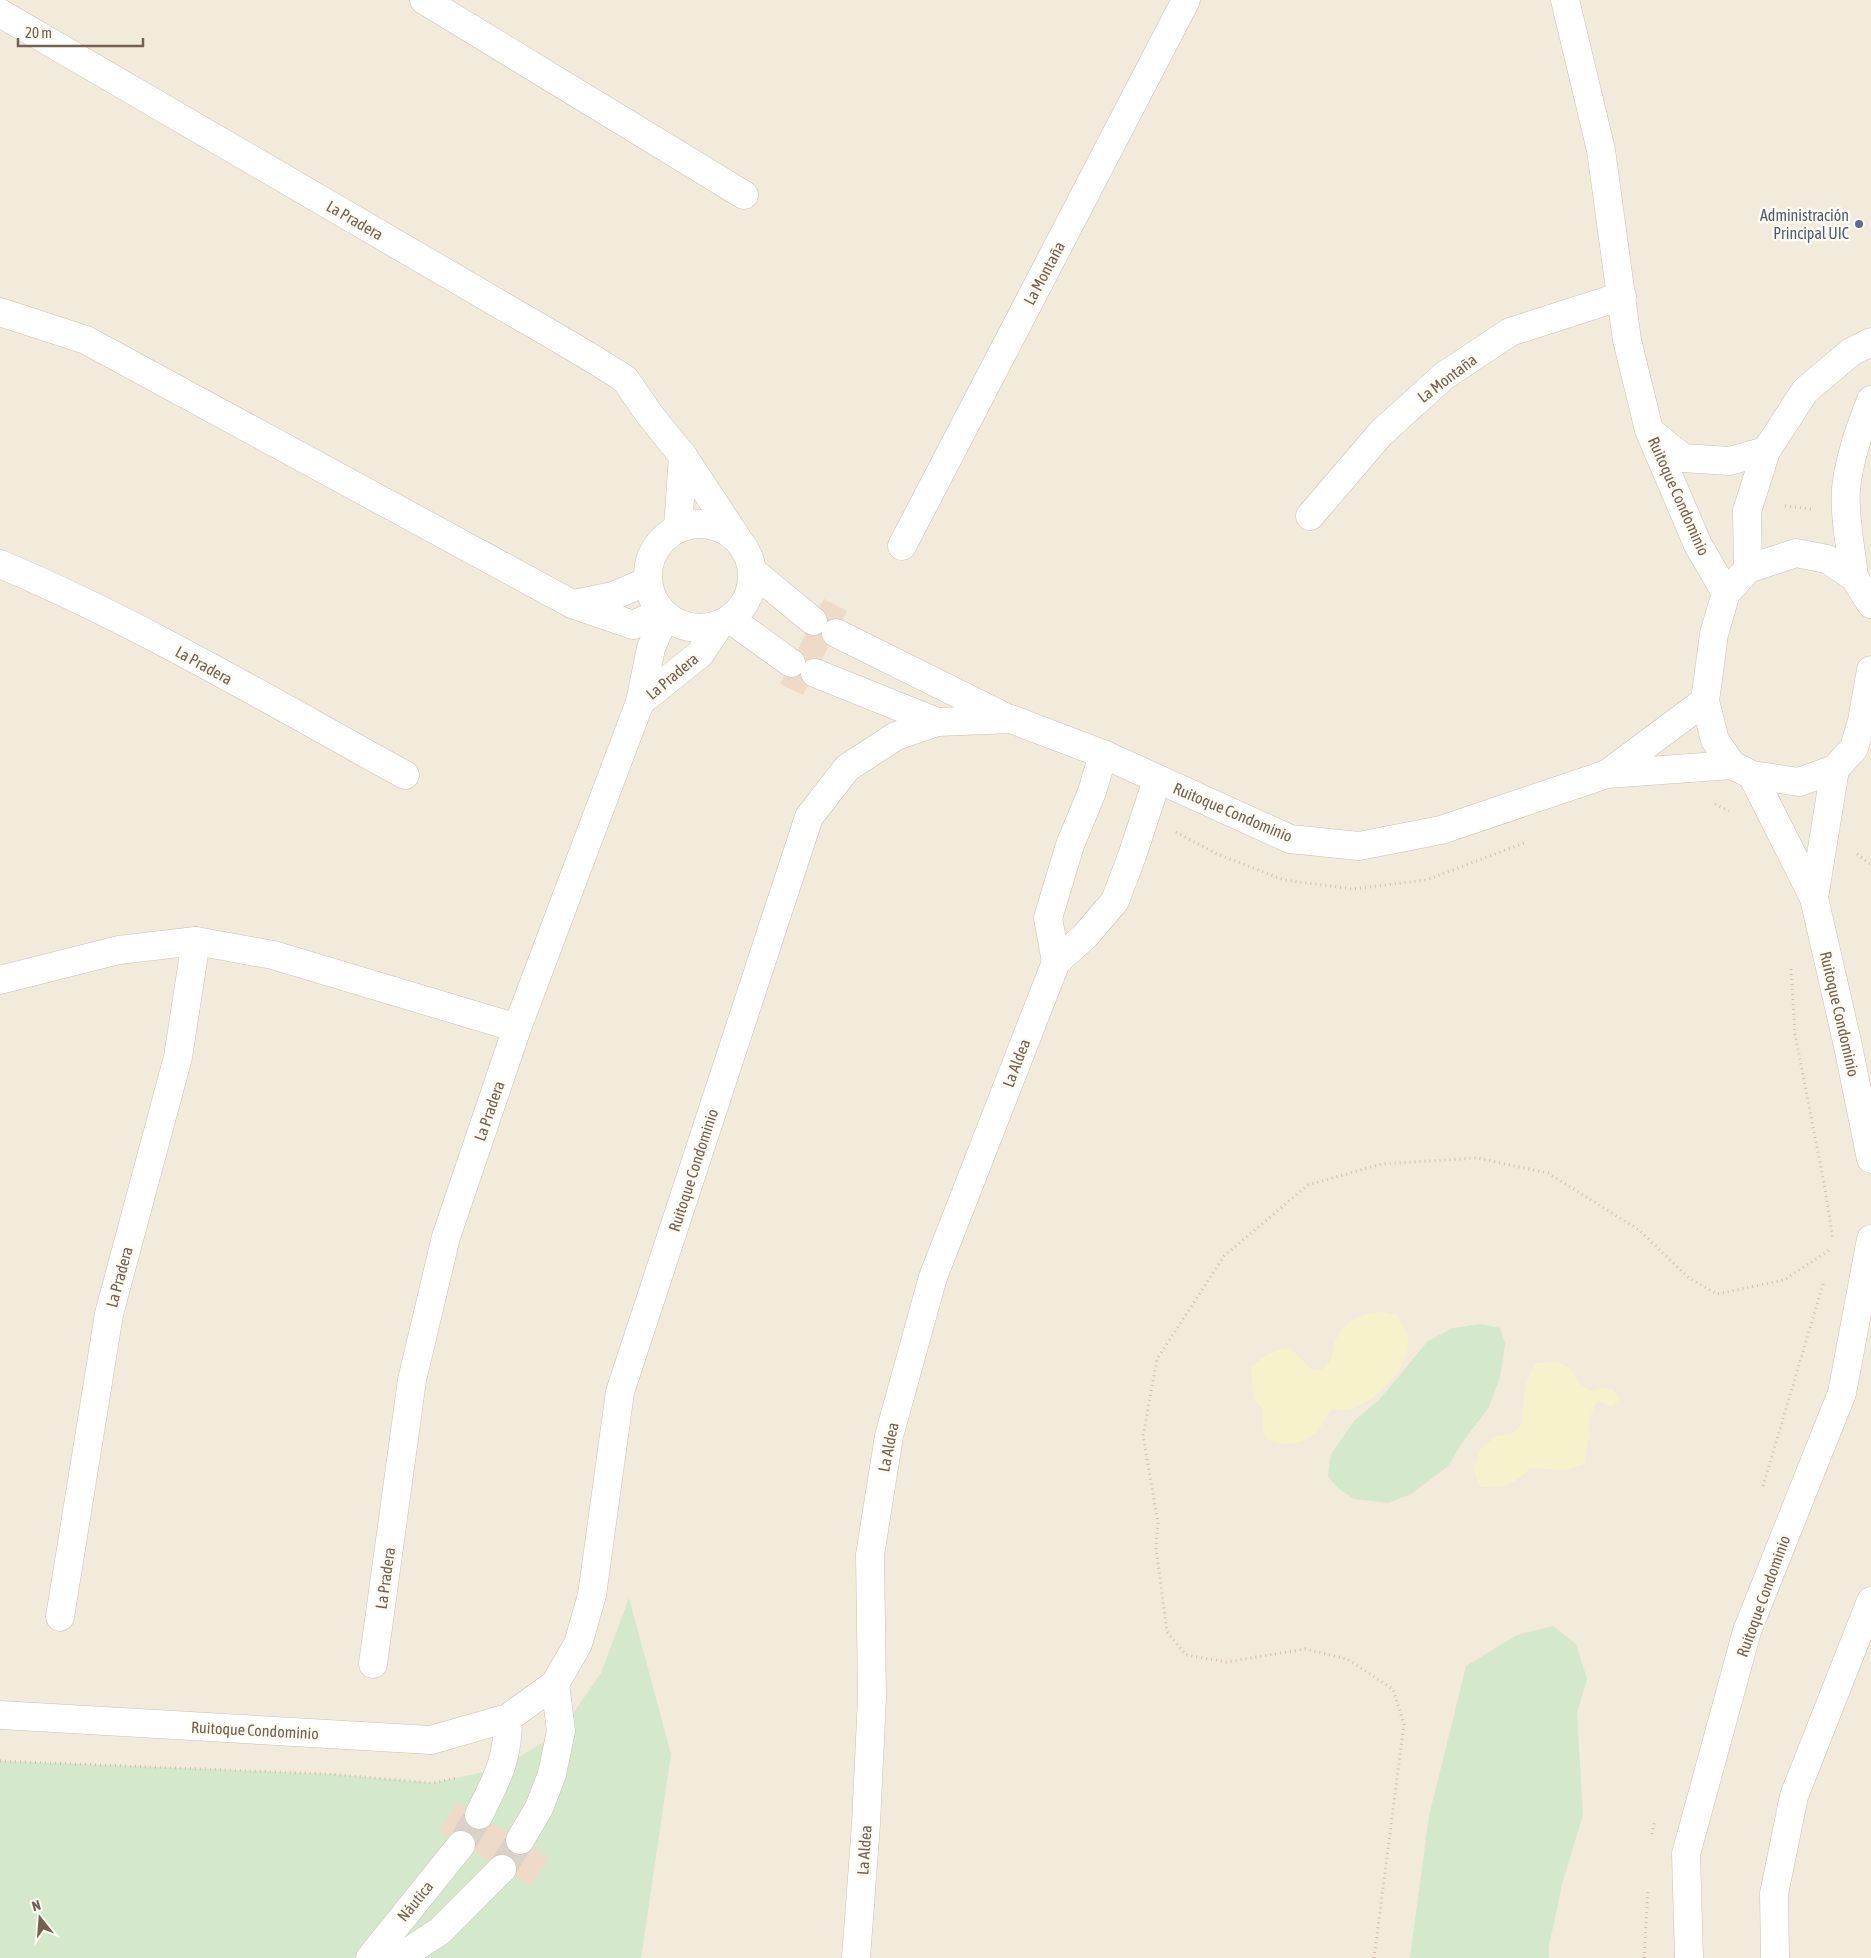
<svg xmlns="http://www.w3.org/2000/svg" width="1871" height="1958" font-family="'Asap Condensed',sans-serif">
  <rect width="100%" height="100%" fill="#fbf7ed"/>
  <rect fill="#f2eadb" x="0" y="0" width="1871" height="1958"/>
  <g fill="#d4e8cb">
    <path d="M1480,1324L1500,1328L1505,1344L1500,1377L1489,1407L1464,1440L1448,1466L1411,1494L1388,1503L1354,1499L1338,1488L1328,1476L1331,1454L1355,1420L1379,1400L1428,1341L1453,1328Z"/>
    <path d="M629,1598L671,1754L641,1958H0V1761L329,1774L433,1783L502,1768L561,1731L601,1673Z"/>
    <path d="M1553,1626L1576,1644L1587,1679L1577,1713L1583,1815L1563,1881L1549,1945V1958H1410L1429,1816L1466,1666L1517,1635Z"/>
  </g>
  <g fill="#f7f2cb">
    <path d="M1383,1312L1397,1315C1403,1324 1409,1333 1408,1344C1407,1371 1371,1407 1345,1410C1341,1411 1337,1409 1333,1409C1325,1415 1324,1424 1317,1431C1304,1445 1282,1447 1266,1439L1263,1433V1409L1254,1399L1251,1368C1263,1356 1273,1350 1290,1348L1312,1370L1323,1369C1334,1359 1331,1359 1334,1345C1341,1322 1361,1313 1383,1312Z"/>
    <path d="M1558,1362L1570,1368L1578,1382L1590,1391L1601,1388L1613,1389L1620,1399L1612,1406L1597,1401L1590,1417L1589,1435L1584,1464L1566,1470L1531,1468C1511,1485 1506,1488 1480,1487L1474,1470L1480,1450L1496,1436L1512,1434L1523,1423C1523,1399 1523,1384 1536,1363Z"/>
  </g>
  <g fill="#eedac6">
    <path d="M824,599L847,611L803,695L780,684Z"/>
    <path d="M457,1802L549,1857L531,1886L439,1831Z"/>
  </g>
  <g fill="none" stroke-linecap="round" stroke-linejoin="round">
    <g stroke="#dad2c6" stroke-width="28" stroke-dasharray="28 14" stroke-linecap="butt">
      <path d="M461,1845L479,1815"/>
      <path d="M502,1869L520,1840"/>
    </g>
    <g stroke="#cdc0b3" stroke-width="29">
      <g id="minor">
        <path d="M424,0L744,195"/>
        <path d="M1565,0L1601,150L1627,340L1649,430L1698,545L1726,593"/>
        <path d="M0,13L585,354L625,379L649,414L683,456L737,538"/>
        <path d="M0,312L86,340L572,604L633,625L661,612"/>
        <path d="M1652,433L1683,458L1729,461L1766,451"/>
        <path d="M1310,516L1381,433L1444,376L1510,332L1622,296"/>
        <circle cx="700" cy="576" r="52"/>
        <path d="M678,528L683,456"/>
        <path d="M902,546L1186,0"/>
        <path d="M0,564C140,623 272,702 405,775"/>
        <path d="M1748,569L1747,511L1766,451L1805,391L1851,352L1871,342"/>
        <path d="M752,571L813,621"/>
        <path d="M1854,577C1851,548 1844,518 1846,489C1849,458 1860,429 1871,400"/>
        <path d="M574,604L613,596L648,581"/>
        <path d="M1871,604L1854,577L1827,559L1796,553L1748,569L1726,593L1714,634L1705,701L1715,740L1732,765L1752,775L1799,782L1835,769L1854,748L1862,721L1871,670"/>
        <path d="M730,619L791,663"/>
        <path d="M836,633L1007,718"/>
        <path d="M815,673L937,722"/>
        <path d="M640,702L700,654L720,624"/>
        <path d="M1607,774L1705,701"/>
        <path d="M1752,775L1814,898L1848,1046L1871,1159"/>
        <path d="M1814,898L1835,769"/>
        <path d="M1056,962L1048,918L1070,845L1092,792L1103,754"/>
        <path d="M0,980L119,950L196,941L273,955L517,1028"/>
        <path d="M60,1617L109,1314L178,1057L196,941"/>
        <path d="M373,1664L412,1380L446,1237L517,1028L640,702L651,648L665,616"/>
        <path d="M0,1715L431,1740L508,1718L555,1684L578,1644L592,1595L620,1392L809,817L847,768L896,736L937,722L1011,719L1103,754L1290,839L1359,846L1441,830L1607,774L1732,765"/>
        <path d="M479,1815C497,1778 508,1761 508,1718"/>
        <path d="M520,1840L539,1808L552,1774L561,1731L555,1684"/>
        <path d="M370,1958L461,1845"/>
        <path d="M399,1958L440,1931L502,1869"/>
        <path d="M856,1958L866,1824L872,1697L870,1555L889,1436L933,1277L1056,962L1085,936L1115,901L1132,856L1157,780"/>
        <path d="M1689,1958L1686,1854L1747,1631L1842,1393L1871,1239"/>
        <path d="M1775,1958L1774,1894L1794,1796L1871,1601"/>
      </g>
    </g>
    <g stroke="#d4bea9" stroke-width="3" stroke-dasharray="1 4" stroke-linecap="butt">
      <path d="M1785,506L1811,509"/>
      <path d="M1715,804L1729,811"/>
      <path d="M1176,832L1217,854L1284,880L1353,889L1426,880L1527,842"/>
      <path d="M1857,854L1871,865"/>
      <path d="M1791,969L1795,1034L1824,1183L1833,1239"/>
      <path d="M1763,1486L1824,1281"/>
      <path d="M0,1761L329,1774L433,1783L456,1778"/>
      <path d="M1652,1834L1655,1820"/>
      <path d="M1374,1958L1404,1724L1393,1689L1347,1659L1305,1649L1226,1662L1186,1655L1167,1632L1156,1548L1158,1523L1143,1436L1157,1359L1224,1256L1308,1185L1381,1164L1477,1158L1548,1173L1639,1230L1689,1278L1717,1294L1784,1280L1831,1249"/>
      <path d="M1644,1958L1648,1890"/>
    </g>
    <use href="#minor" stroke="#fff" stroke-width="28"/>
  </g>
  <circle fill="#5c6f8a" stroke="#fefbf3" stroke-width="2" cx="1859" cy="224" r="5"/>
  <g text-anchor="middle" stroke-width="5" stroke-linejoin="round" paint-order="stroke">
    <g font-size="16" fill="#4e5e75" stroke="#fefbf3" text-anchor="end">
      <text x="1849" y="221">Administración<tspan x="1849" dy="18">Principal UIC</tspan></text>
    </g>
    <g font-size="16" fill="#756151" stroke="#fefbf3">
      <text transform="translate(355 220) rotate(30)" y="6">La Pradera</text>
      <text transform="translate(1044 273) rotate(-62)" y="6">La Montaña</text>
      <text transform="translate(1447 378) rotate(-37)" y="6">La Montaña</text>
      <text transform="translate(1679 496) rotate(66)" y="6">Ruitoque Condominio</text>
      <text transform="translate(204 665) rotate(29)" y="6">La Pradera</text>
      <text transform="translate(672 676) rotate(-40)" y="6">La Pradera</text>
      <text transform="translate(1233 812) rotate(23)" y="6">Ruitoque Condominio</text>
      <text transform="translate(1840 1014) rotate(77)" y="6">Ruitoque Condominio</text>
      <text transform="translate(1016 1063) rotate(-69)" y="6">La Aldea</text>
      <text transform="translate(489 1111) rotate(-71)" y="6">La Pradera</text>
      <text transform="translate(693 1170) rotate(-72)" y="6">Ruitoque Condominio</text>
      <text transform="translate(119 1277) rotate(-75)" y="6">La Pradera</text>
      <text transform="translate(888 1447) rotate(-79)" y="6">La Aldea</text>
      <text transform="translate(385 1578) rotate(-82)" y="6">La Pradera</text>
      <text transform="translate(1763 1596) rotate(-70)" y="6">Ruitoque Condominio</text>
      <text transform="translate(255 1730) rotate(3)" y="6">Ruitoque Condominio</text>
      <text transform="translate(864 1850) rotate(-86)" y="6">La Aldea</text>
      <text transform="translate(415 1901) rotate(-51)" y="6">Náutica</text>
    </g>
  </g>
  <g transform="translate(40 1918) rotate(343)" stroke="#fefbf3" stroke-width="4" paint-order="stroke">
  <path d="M0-4L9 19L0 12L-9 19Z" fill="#756151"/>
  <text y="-8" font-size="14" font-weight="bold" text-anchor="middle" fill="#756151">N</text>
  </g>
  <path d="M18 38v8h125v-8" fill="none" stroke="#756151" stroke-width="2.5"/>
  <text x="25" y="38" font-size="15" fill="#756151" stroke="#fefbf3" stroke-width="4" paint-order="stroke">20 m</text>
</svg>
